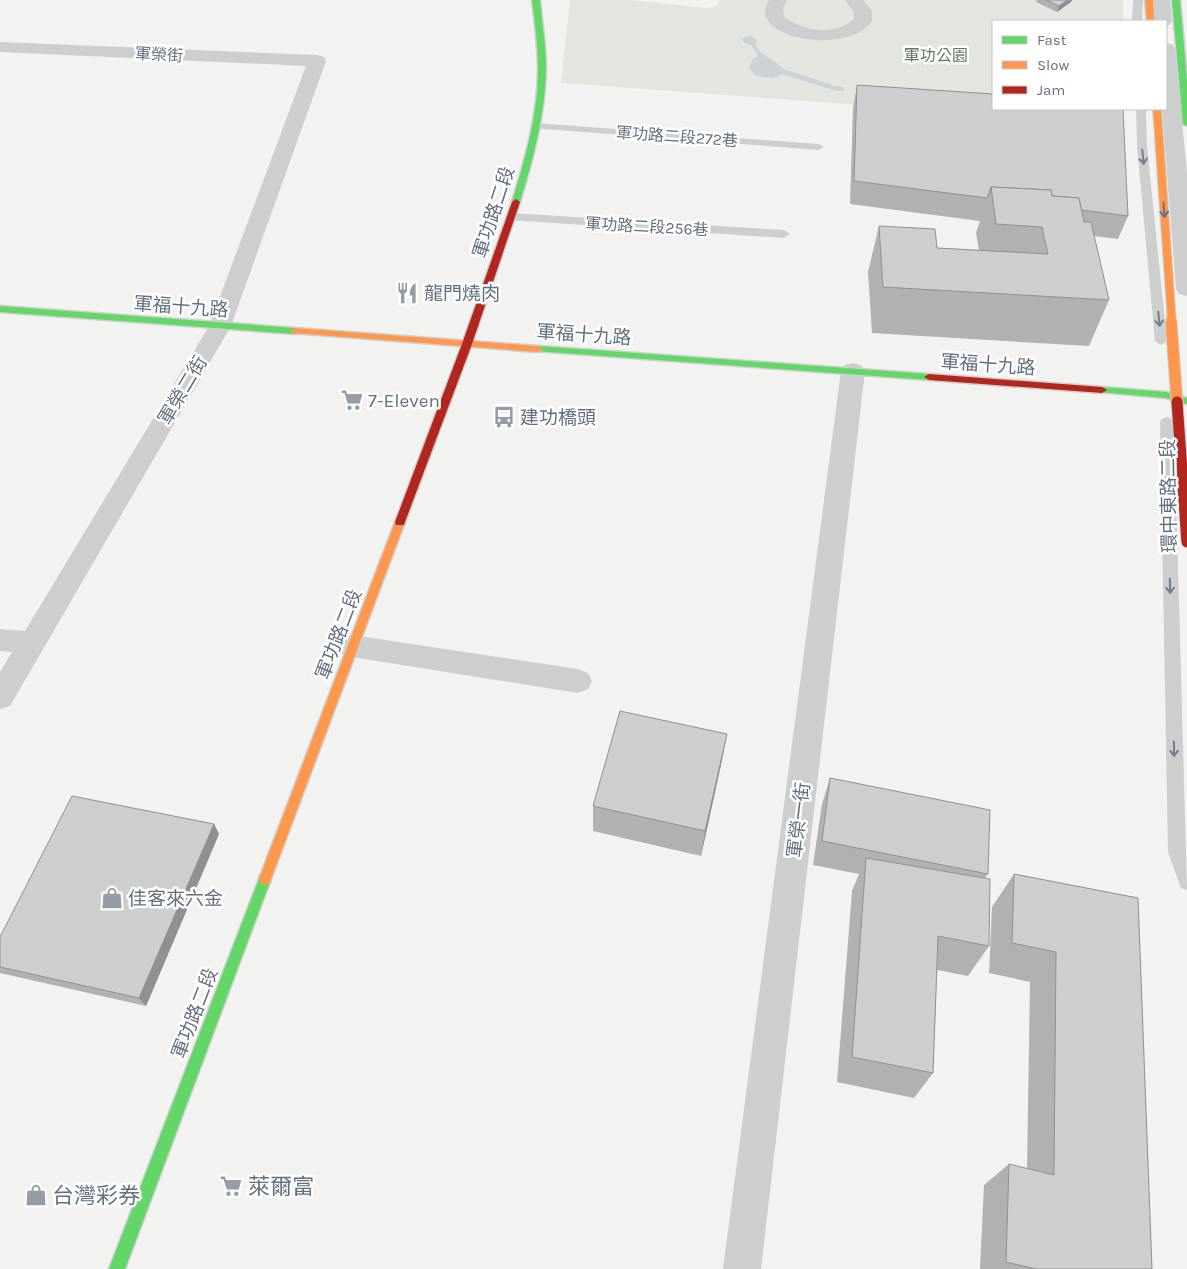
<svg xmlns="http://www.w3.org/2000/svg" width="1187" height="1269" font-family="Karla,'Noto Sans TC',sans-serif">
  <rect width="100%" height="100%" fill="#f2f3f1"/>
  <path fill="#e2e6df" d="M570,0H631L706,8L717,6L720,0H1123V21H993V109L1122,124L561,83Z"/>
  <path fill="#ccd3d6" d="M750,36L758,40L755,44C761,57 774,58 783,69L835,86L842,87L845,91H837L782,74L774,78L756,76L749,68L753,59L758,56L752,46L746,44L741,39Z"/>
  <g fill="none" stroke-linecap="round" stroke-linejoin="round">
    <g stroke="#cfd0d0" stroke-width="3">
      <g id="fast">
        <path d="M532,0H540C542,23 546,46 546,69C545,115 533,159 520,202L516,205L512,202C525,159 538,115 538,69C538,46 535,23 532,0Z"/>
        <path d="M1172,0H1180L1187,81V126L1183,124Z"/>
        <path d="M0,306L295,328L300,331L295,334L0,312Z"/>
        <path d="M538,346L929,374L934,377L929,380L535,351L533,349Z"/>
        <path d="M1102,387L1166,392L1187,398V404L1166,398L1099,392L1097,390L1099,388Z"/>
        <path d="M265,873L270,875L271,879L125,1269H109L259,879L260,875Z"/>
      </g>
    </g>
    <g stroke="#cfd0d0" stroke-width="3">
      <g id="slow">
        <path d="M1145,0H1153L1154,21H1147Z"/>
        <path d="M295,328L538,346L543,349L538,352L292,333L290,331Z"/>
        <path d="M400,518L405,522L271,879L270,883L265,885L260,883L259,879L395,522Z"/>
      </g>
    </g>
    <g stroke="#cfd0d0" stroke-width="3">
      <g id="jam">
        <path d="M516,199L520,202L472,344L405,522L404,525H396L395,522L462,344L512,202Z"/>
        <path d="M929,374L1102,387L1107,390L1102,393L929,380L924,377Z"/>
      </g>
    </g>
    <g fill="#cdcece" fill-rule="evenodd">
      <path d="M1133,0H1143L1142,21H1132Z"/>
      <path d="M1136,109H1146L1147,146L1167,341L1161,345L1155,341L1137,146Z"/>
      <path d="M535,123L819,144L824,147L819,150L531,128L530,126Z"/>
      <path d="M511,213L784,230L790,234L784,238L507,220L505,217L507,214Z"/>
      <path d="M1167,417L1172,419L1174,422L1187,890L1181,888L1168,852L1160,422L1162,419Z"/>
    </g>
    <g fill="#cdcece" fill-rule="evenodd">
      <path d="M769,0H787L783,8L784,17C804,31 834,37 854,19V12L845,0H863L872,11V21C846,57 744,38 769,0Z"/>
      <path d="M1152,0H1170L1172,21L1169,25L1166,26V21H1154Z"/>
      <path d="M0,42L317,55L324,57L326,61L231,326L10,706L0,709V672L12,652L0,651V629L25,631L209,326L306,66L0,52Z"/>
      <path d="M1166,43L1172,44L1175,48L1187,173V296L1179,294L1176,289L1162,109H1166Z"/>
      <path d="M853,363L861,365L865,371L761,1269H723L841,371L845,365Z"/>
      <path d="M352,635L578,669L588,673L592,681L588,689L578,693L352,657L342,654L338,646L342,638Z"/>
    </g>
    <use href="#fast" fill="#63d668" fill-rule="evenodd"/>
    <use href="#slow" fill="#ff974d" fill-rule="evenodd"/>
    <use href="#jam" fill="#b3261e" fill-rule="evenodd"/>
    <g stroke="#cfd0d0" stroke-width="10" stroke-linecap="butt">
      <path id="slow-bridge-far1" d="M1157,109L1172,323"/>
    </g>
    <g stroke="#cfd0d0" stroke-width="13" stroke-linecap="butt">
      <path id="slow-bridge" d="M1171,321L1177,402"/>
    </g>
    <g stroke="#cfd0d0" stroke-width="13" stroke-linecap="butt">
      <path id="jam-bridge" d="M1177,402L1187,542"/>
    </g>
    <use href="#slow-bridge-far1" stroke="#ff974d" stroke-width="8"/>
    <use href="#slow-bridge" stroke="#ff974d" stroke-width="11"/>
    <use href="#jam-bridge" stroke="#b3261e" stroke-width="11"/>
  </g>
  <g fill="#b0b1b1">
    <path d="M1037,0H1072L1071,2L1057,12L1036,2Z"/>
    <path d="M857,85L1128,216L1118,239L1094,236L1109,300L1089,346L872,333L868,272L879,226L937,248L979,250L976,233L980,221L850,204L853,108Z"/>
    <path d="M727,734L722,760L701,856L593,831V806Z"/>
    <path d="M830,778L988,874L985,878L989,946L968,976L937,970L933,1073L914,1098L837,1082L852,891L859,874L813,865L822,804Z"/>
    <path d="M214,824L219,834L146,1006L0,973V937Z"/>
    <path d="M1014,874L1138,898L1152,1269H980L984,1185L1009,1164L1027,1169L1030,982L989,973L992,907Z"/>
  </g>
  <g fill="#909090">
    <path d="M1067,0H1072L1071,2L1057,12L1059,6Z"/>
    <path d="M727,734L722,760L701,856L705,831Z"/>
    <path d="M214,824L219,834L146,1006L139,998Z"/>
  </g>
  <g fill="#cdcece" stroke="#909090">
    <path d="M1046,0H1067L1059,6Z"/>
    <path d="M857,85L993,94V109H1123L1128,216L1081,210L1079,198L1052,196L1051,190L991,187L987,198L854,181Z"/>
    <path d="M991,187L1051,190L1052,196L1079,198L1084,222H1091L1109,300L883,287L879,226L935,229L937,248L1048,254L1042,227L996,224Z"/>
    <path d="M620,711L727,734L705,831L593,806Z"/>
    <path d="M830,778L990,810L988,874L822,841Z"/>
    <path d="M72,796L214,824L139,998L0,967V937Z"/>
    <path d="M866,858L990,879L989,946L938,936L933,1073L852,1057Z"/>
    <path d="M1014,874L1138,898L1152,1269H1036L1006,1262L1009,1164L1054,1175L1056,952L1012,943Z"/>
  </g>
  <defs><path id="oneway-shaft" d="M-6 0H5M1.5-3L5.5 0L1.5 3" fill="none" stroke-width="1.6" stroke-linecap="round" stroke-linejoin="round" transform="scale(1.25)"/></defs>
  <g stroke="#737e8d">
    <use href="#oneway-shaft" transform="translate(1143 157) rotate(84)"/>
    <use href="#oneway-shaft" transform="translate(1159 319) rotate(84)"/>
    <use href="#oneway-shaft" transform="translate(1170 586) rotate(89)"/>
    <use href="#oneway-shaft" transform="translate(1174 749) rotate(89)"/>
  </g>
  <use stroke="#637081" href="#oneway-shaft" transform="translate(1164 210) rotate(86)"/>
  <defs>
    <g id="restaurant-bare" transform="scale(1.725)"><path d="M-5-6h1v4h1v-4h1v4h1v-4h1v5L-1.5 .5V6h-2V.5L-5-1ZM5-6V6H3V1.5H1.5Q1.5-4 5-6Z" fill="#959ea8" stroke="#fff" stroke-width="2.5" paint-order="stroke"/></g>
    <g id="supermarket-bare" transform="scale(1.725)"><path d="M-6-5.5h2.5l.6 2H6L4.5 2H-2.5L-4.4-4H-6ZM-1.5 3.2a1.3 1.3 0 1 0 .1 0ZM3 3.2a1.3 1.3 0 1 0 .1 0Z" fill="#959ea8" stroke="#fff" stroke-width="2.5" paint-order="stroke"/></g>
    <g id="bus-bare" transform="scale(1.725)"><path d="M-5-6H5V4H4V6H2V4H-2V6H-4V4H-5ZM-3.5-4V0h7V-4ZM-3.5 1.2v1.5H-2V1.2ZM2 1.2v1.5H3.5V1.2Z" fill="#959ea8" stroke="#fff" stroke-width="2.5" paint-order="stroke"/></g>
    <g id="shop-bare" transform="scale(1.725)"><path d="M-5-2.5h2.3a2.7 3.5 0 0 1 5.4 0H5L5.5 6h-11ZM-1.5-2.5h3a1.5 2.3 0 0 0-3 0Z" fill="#959ea8" stroke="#fff" stroke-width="2.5" paint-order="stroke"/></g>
  </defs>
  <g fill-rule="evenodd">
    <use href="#restaurant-bare" x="407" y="293"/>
    <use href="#supermarket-bare" x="352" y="400"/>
    <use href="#bus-bare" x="504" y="417"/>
    <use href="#shop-bare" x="112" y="898"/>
    <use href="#supermarket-bare" x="231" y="1186"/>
    <use href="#shop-bare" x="36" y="1195"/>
  </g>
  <g text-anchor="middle" stroke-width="5" stroke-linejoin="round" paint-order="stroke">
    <g font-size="16" fill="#637081" stroke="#fff">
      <text transform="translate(159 54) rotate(3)" y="6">軍榮街</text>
      <text transform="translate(677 136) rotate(4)" y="6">軍功路二段272巷</text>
      <text transform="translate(647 226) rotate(3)" y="6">軍功路二段256巷</text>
    </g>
    <g font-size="16" fill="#647861" stroke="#fff">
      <text x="936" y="61">軍功公園</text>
    </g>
    <g font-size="19" fill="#637081" stroke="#fff">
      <text transform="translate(493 212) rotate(-72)" y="7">軍功路二段</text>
      <text transform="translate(181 306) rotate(4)" y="7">軍福十九路</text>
      <text transform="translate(584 334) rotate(4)" y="7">軍福十九路</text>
      <text transform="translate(988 364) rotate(4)" y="7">軍福十九路</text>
      <text transform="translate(182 390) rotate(-59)" y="7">軍榮二街</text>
      <text transform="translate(1168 496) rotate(-91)" y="7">環中東路二段</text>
      <text transform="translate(338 634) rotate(-69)" y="7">軍功路二段</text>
      <text transform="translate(798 820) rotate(-83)" y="7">軍榮一街</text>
      <text transform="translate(194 1013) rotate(-69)" y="7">軍功路二段</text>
    </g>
    <g font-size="19" fill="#637081" stroke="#fff" text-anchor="start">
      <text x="424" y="300">龍門燒肉</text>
      <text x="368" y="407">7-Eleven</text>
      <text x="520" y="424">建功橋頭</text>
      <text x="128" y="905">佳客來六金</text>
    </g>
    <g font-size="22" fill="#637081" stroke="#fff" text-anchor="start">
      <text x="248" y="1194">萊爾富</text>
      <text x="52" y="1203">台灣彩券</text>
    </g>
  </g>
  <rect x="992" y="20" width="175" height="90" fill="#ffffff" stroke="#c1c6cd"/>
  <rect x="1002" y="36" width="25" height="8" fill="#63d668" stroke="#c1c6cd"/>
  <text x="1037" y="45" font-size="15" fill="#637081">Fast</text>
  <rect x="1002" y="61" width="25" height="8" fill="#ff974d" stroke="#c1c6cd"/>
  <text x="1037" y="70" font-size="15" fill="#637081">Slow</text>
  <rect x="1002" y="86" width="25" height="8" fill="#b3261e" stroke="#c1c6cd"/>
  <text x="1037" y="95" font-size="15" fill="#637081">Jam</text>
</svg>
